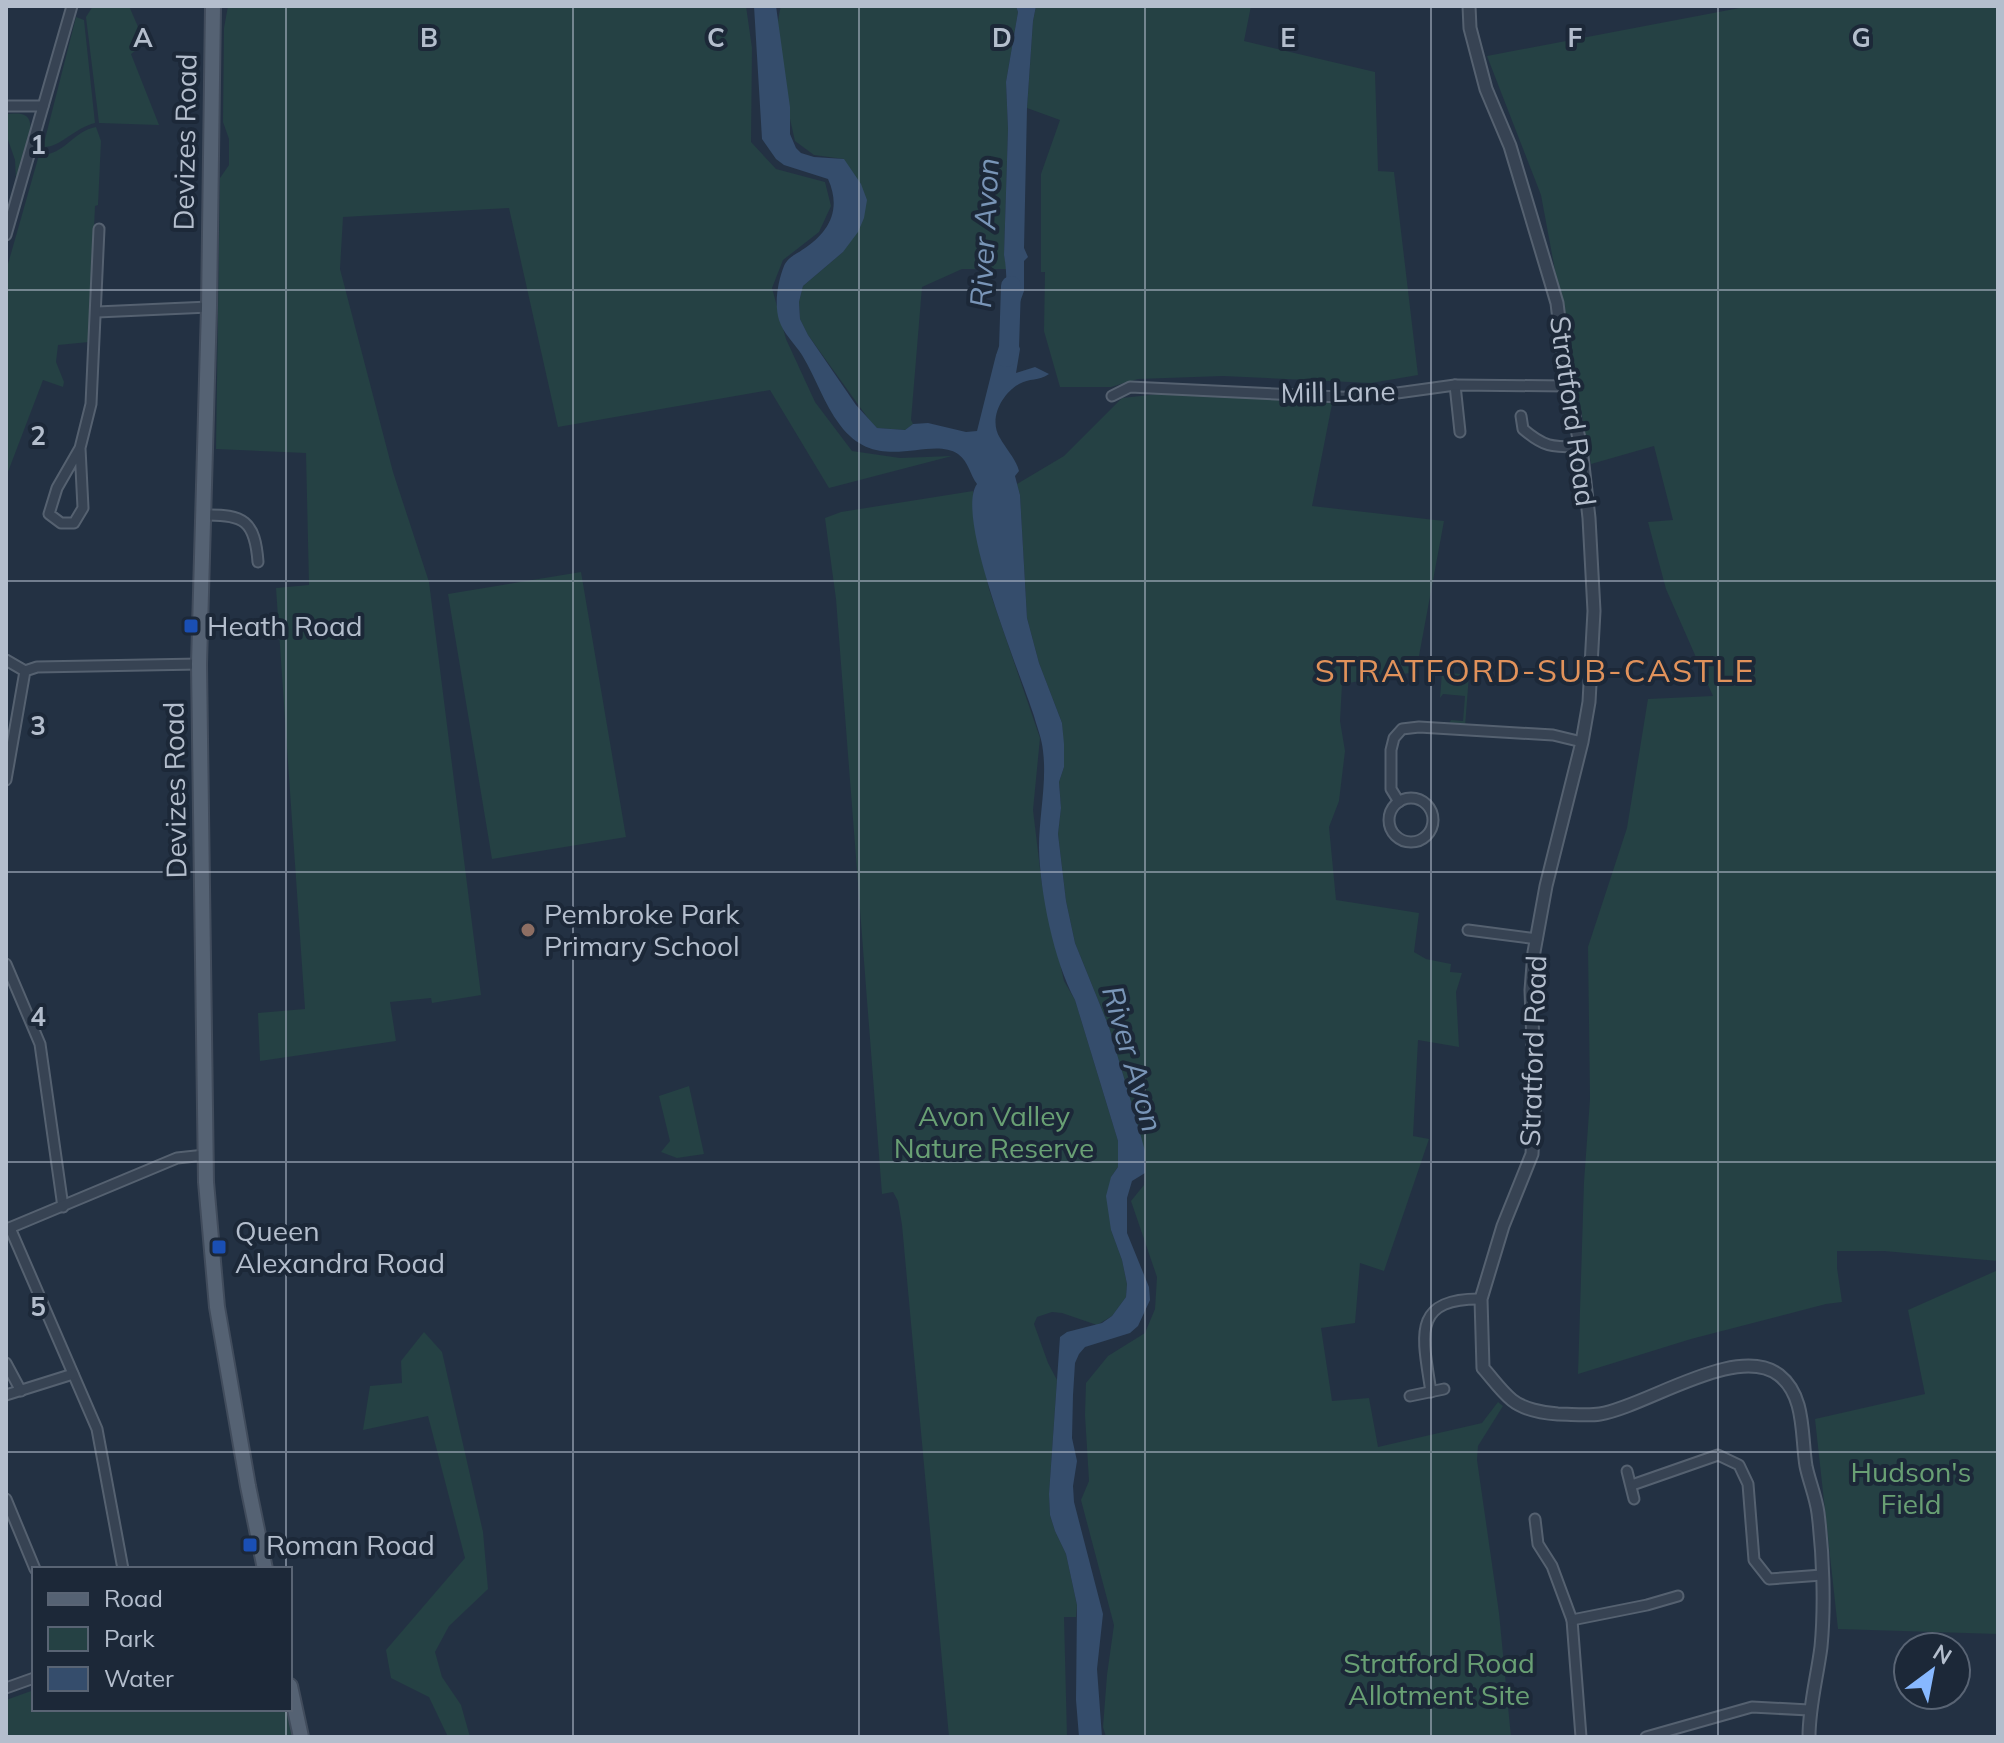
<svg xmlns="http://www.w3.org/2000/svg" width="2004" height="1743" font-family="Mulish,sans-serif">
  <rect width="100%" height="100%" fill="#233143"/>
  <g fill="#254144">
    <path d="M93,6H129L145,43L131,54L159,125L99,123L86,17Z"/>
    <path d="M228,6H746L752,48L751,142L776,169L825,182L831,206L819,232L783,260L772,288L786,339L815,402L852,451L900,458L952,456L829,488L770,390L558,427L509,208L343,217L340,269L393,472L429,582L481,995L432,1003L431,998L390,1002L396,1041L260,1061L258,1013L305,1009L276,588L309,585L306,453L216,449L220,178L229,165V139L223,122L224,28Z"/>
    <path d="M781,6H1016L1018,12L1006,82L1008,129L1004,255L1007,269H962L922,287L911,420L913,424L905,430L877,428L870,421L808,335L800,319L799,302L803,286L843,252L844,159L814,155L795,141C787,102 770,44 781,6Z"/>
    <path d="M1036,6H1251L1244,41L1375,72L1378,171L1394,172L1418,375L1371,383L1223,376L1138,379L1111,387H1060L1044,331L1045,272H1041V174L1060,120L1027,108L1033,21Z"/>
    <path d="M1750,6H1998V1261L1884,1251H1837V1268L1842,1302L1826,1304L1691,1339L1578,1374L1584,1182L1590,1099L1588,947L1627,828L1648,699L1713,696L1666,589L1648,522L1673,520L1654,446L1591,464L1541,195L1487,56Z"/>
    <path d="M76,17L84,20L95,123C74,128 60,148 43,147Z"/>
    <path d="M6,114C12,114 20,112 26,116C39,125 20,166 16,179L15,160L6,134Z"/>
    <path d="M96,127L101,141L98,205L95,206L89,342L58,345L56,362L64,382L63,387L43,380L6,477V271L39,155C64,156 73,131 96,127Z"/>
    <path d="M1159,394L1333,399L1312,506L1444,521L1416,672L1342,684L1340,721L1345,751L1339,801L1329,827L1336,900L1419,913L1414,952L1426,959L1451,964L1450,972L1462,973L1456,992L1459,1047L1418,1040L1413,1136L1429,1139L1384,1271L1360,1263L1355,1323L1321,1328L1332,1401L1369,1398L1378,1447L1482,1423L1498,1402L1503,1406L1478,1446L1477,1460L1499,1613L1511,1737H1106L1103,1727L1107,1675L1114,1625L1081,1500L1089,1481L1085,1415L1086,1383L1108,1356L1145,1333L1155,1309L1157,1277L1131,1201L1144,1185L1146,1164L1135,1115L1109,1027L1075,943L1066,901L1058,834L1061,808L1059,782L1064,767L1062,723L1039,663L1027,618L1020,495L1017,484L1064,456L1122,398Z"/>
    <path d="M973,491L975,527L989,589L1040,738L1033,810L1042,885L1064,981L1075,1000L1118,1141V1167L1111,1177V1230L1122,1260L1127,1284L1126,1297L1112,1316L1097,1325L1062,1313L1052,1312L1037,1317L1034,1324L1048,1363L1057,1380L1049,1494L1050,1515L1055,1531L1066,1554L1077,1605L1076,1617H1064L1067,1737H949L902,1225L898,1201L893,1192L882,1194L836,599L825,518L841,512Z"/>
    <path d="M581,572L626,837L492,859L448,594Z"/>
    <path d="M1442,672L1469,675L1465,727L1448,726L1451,720L1463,721L1465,696L1443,694L1440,698Z"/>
    <path d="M689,1086L704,1154L677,1158L661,1152L670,1141L659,1096Z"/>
    <path d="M1998,1270V1634L1838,1629L1815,1419L1925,1394L1908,1310Z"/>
    <path d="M424,1332L442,1352L483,1532L488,1589L449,1626L435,1652L442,1677L461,1705L470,1737H448L429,1697L391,1678L386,1650L465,1558L428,1416L363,1430L370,1386L402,1383L401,1361Z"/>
    <path d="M34,1690V1709H286L292,1737H6V1700Z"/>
  </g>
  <g fill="#354d6c">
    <path d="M754,6H776L790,107V134L796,148L801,153L814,157L844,159L861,184L867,200L864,218L858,232L843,252L803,286L799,302L800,319L808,335L856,405L877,428L905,430L913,424L928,423L966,432L977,431L996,355L1007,343V329L1017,330L1016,337L1020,349L1016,373L1035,367L1049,374C1039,381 1029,378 1019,384C1002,394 988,419 1000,438C1006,449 1016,459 1019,471L1015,476L1020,495L1027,618L1039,663L1062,723L1064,744V767L1059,782L1061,808L1058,834L1066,901L1075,943L1109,1027L1135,1115L1145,1151V1173L1132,1181L1127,1198V1233L1149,1287L1150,1300L1138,1326L1130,1333L1085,1347L1079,1354L1075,1363L1073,1395L1072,1438L1077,1461L1073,1486L1074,1502L1103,1614L1097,1669L1102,1737H1079L1076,1700L1077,1605L1066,1554L1055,1531L1050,1515L1049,1494L1060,1337L1067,1332L1102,1323L1112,1316L1126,1297L1127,1284L1122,1260L1111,1230L1106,1196L1111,1177L1118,1167V1141L1075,1000C1054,961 1040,893 1039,848C1039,816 1047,782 1043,751C1042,739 1037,727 1034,716C1021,675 954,516 977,484C970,475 969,462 958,454C929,435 878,476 840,425C824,404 816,378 802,355C795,344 783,333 779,320C774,303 778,281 784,266C788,257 795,255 802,250C829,233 842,210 828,179L784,165L776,159L762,139Z"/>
    <path d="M1016,6H1036L1033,21L1027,108L1024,248L1028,257L1024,261V291L1016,313H1009C1005,293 1008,275 1004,255L1008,129L1006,82L1018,12Z"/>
  </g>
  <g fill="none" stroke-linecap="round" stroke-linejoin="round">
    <path stroke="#354d6c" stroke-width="20" d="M1006,357L1009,348L1011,286"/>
    <g stroke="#556170" stroke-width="13">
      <g id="minor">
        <path d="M6,106H43"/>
        <path d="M6,235L72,6"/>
        <path d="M97,312L209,307"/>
        <path d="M1455,385L1460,432"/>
        <path d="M1112,396L1130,387L1361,398L1455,385L1567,386"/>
        <path d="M1521,416L1523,429C1545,448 1553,447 1581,447"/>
        <path d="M80,448L83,508L74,523H61L49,514L57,488L80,448L91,404L99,229"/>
        <path d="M204,515C244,514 255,521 258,562"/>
        <path d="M6,660L25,671"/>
        <path d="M6,780L25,671L37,667L199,664"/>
        <circle cx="1411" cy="820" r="22"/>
        <path d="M1399,802L1391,789V750L1394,738L1402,729L1419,727L1553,735L1582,742"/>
        <path d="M1468,930L1537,939"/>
        <path d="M6,964L40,1044L63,1207"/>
        <path d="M10,1228L97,1429L123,1569"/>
        <path d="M7,1229L177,1158L205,1155"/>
        <path d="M6,1363L21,1391"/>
        <path d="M1431,1392C1423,1338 1410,1298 1481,1299"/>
        <path d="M6,1395L73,1374"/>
        <path d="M1410,1396L1444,1389"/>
        <path d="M1627,1471L1634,1499"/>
        <path d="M1632,1485L1718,1455L1739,1465L1748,1484L1754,1560L1769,1579L1822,1575"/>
        <path d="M6,1499L35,1569"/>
        <path d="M1535,1519L1538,1544L1552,1566L1572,1620L1581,1737"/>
        <path d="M1572,1620L1647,1605L1678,1596"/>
        <path d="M6,1688L34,1678"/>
        <path d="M1646,1737L1752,1707L1809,1710"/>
      </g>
    </g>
    <g stroke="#556170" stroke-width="15">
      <path id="tertiary" d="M1469,6L1470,28L1486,89L1510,146L1557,303L1567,386L1581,447L1589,518L1594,611L1589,702L1582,742L1546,886L1534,952L1531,990L1535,1097L1532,1154L1503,1226L1481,1299L1483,1368C1492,1378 1501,1391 1512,1400C1523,1409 1543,1413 1558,1414C1571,1414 1587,1416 1600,1414C1647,1406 1737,1343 1779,1375C1806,1396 1801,1436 1806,1466C1809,1481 1816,1497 1818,1513C1823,1554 1825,1606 1821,1647C1817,1678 1809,1706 1809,1737"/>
    </g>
    <g stroke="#414c5c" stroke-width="18">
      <g id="primary">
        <path d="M213,6L209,307L199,664L206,1182L217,1307L248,1486L265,1569"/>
        <path d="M290,1686L301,1737"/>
      </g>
    </g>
    <use href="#minor" stroke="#374353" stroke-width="9"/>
    <use href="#tertiary" stroke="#374353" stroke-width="11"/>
    <use href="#primary" stroke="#556273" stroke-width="14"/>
  </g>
  <path fill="none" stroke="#b4becd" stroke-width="2" stroke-opacity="0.55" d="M286,6V1569M573,6V1737M859,6V1737M1145,6V1737M1431,6V1737M1718,6V1737M6,290H1998M6,581H1998M6,872H1998M6,1162H1998M6,1452H1998M286,1709V1737"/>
  <g fill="#1a4fb4" stroke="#1c2838" stroke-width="3">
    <rect x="183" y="618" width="16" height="16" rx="4"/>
    <rect x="211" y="1239" width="16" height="16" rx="4"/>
    <rect x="242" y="1537" width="16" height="16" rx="4"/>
  </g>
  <circle fill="#8d6e63" stroke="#1c2838" stroke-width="3" cx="528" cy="930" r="8"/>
  <g text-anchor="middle" stroke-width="8" stroke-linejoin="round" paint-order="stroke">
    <g font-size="28" fill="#b4becd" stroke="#1c2838">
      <text transform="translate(185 142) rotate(-89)" y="10">Devizes Road</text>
      <text transform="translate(1338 392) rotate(-1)" y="10">Mill Lane</text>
      <text transform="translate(1573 411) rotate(82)" y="10">Stratford Road</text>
      <text transform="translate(175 790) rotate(-91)" y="10">Devizes Road</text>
      <text transform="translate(1533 1051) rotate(-88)" y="10">Stratford Road</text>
    </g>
    <g font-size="28" fill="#b4becd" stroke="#1c2838" text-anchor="start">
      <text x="207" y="636">Heath Road</text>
      <text x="544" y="924">Pembroke Park<tspan x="544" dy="32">Primary School</tspan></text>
      <text x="235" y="1241">Queen<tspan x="235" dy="32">Alexandra Road</tspan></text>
      <text x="266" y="1555">Roman Road</text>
    </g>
    <g font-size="28" fill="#69a074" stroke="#1c2838">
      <text x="994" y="1126">Avon Valley<tspan x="994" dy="32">Nature Reserve</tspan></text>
      <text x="1911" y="1482">Hudson's<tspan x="1911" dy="32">Field</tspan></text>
      <text x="1439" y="1673">Stratford Road<tspan x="1439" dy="32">Allotment Site</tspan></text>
    </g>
    <g font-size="30" font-style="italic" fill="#7995b7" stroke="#1c2838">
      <text transform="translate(985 233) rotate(-87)" y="10">River Avon</text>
      <text transform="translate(1132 1059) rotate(74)" y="10">River Avon</text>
    </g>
    <g font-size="32" letter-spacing="2" fill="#e1925b" stroke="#1c2838">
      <text x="1535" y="682">STRATFORD-SUB-CASTLE</text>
    </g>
  </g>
  <g font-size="26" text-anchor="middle" font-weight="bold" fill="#b4becd" stroke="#1c2838" stroke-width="8" stroke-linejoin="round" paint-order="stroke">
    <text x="143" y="47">A</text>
    <text x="429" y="47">B</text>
    <text x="716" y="47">C</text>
    <text x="1002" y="47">D</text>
    <text x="1288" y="47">E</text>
    <text x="1575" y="47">F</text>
    <text x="1861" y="47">G</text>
    <text x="38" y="154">1</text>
    <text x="38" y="445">2</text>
    <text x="38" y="735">3</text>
    <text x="38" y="1026">4</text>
    <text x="38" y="1316">5</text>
  </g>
  <rect width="2004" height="1743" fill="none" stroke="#b4becd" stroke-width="16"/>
  <rect x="32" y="1567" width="260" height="144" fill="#1c2838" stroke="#596474" stroke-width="2"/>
  <rect x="48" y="1593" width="40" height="12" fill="#556273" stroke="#596474" stroke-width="2"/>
  <text x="104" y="1607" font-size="24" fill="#b4becd">Road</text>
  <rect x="48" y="1627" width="40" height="24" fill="#254144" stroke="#596474" stroke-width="2"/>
  <text x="104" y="1647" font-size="24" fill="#b4becd">Park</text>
  <rect x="48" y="1667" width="40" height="24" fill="#354d6c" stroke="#596474" stroke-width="2"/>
  <text x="104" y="1687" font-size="24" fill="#b4becd">Water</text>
  <g transform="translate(1932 1671) rotate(32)"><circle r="38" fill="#1c2838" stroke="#596474" stroke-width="2"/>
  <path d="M0-6L14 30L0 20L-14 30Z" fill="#87b8ff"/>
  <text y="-12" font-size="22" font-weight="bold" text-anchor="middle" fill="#b4becd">N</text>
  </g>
</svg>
